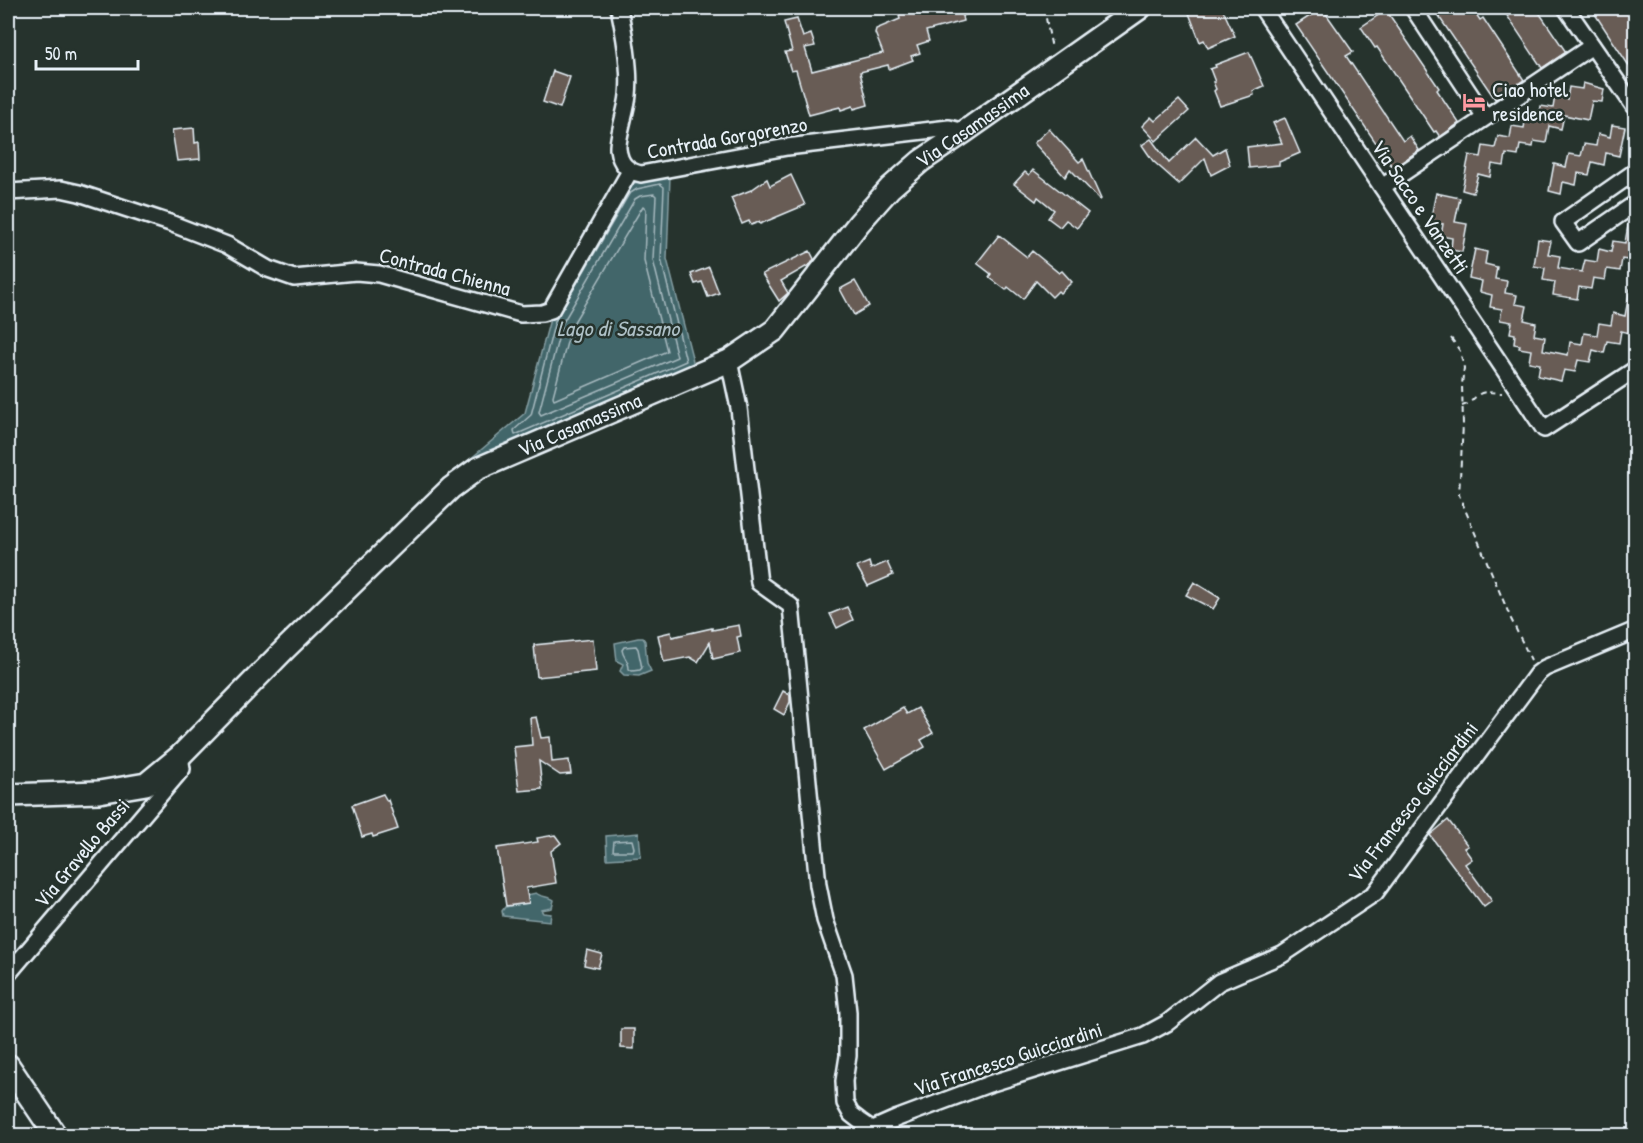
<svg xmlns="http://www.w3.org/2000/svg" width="1643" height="1143" font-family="'Patrick Hand',sans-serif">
  <rect width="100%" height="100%" fill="#26332d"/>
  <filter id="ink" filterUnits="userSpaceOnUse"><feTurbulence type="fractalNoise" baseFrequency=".0167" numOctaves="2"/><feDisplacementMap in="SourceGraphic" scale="12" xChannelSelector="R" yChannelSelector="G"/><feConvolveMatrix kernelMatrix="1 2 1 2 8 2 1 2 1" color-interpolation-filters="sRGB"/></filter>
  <g filter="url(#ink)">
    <g fill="#43666a" stroke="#859ea3" stroke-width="1.5">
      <path d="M670,176L667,259L694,365L463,465L525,413L550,319L625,189L634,183Z"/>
      <path d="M638,638H643L645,641L647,663L651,671L639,676L624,675L620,671L623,664L617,661L615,643Z"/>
      <path d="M639,833L641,857L607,859L606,836Z"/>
      <path d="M536,893C542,898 549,896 554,900L552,908L541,910L543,913L551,914L550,921L503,916L502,911L505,907L528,903L527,895Z"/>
    </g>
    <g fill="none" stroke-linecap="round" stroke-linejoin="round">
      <g stroke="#a6b9bf" stroke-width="1.5">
        <path d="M660,184L664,187L661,259L686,361L515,435L514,430L531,415L555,321L629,194L637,189Z"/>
        <path d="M654,194L656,196L653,260L677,357L541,415L539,412L562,324L635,199L640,196Z"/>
        <path d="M643,206L646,209L644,261L667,351L554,400L553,396L571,327Z"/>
        <path d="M636,646L638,649L642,668L640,670L632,671L629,669C629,660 623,658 622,650L624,647Z"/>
        <path d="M632,840L634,848L633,851H613L614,841Z"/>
      </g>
    </g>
    <g fill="#675b54" stroke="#e8f1f8" stroke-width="1.5">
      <path d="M897,8H981V9L962,16L963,21L926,31L929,41L917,45L920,53L911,56L913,60L889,69L888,65L860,72L868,105L854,109L853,106L841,110L840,107L809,115L796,70L791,71L785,52L792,51L784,22L797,19L803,37L811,34L815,46L805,48L812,71L883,53L875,33L876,29L900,19Z"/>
      <path d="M1187,8H1222L1235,36L1208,48L1204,40L1200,42Z"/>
      <path d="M1322,8L1353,52L1346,56L1403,141L1410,136L1419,150L1393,168L1296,25Z"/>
      <path d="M1433,8H1472L1480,20L1483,18L1524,80L1495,99Z"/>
      <path d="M1502,8H1536L1566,52L1542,68Z"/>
      <path d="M1591,8H1631L1635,13V75Z"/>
      <path d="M1386,10L1439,88L1437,90L1459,123L1440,137L1436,131L1434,132L1377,47L1375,48L1361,27Z"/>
      <path d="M1249,52L1264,86L1253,91L1254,95L1220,106L1214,91L1216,89L1213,82H1215L1210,69L1216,67L1215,65Z"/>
      <path d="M553,71L570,77L560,108L543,102Z"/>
      <path d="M1583,83L1604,89L1602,102L1592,101L1588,120L1564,115L1561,129L1549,126L1546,143L1534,141L1533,147L1520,145L1518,156L1506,154L1504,166L1492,164L1490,177L1478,174L1473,193L1462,190L1469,155L1481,157L1483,146L1495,148L1498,136L1510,138L1512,126L1524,128L1526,116L1539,119L1541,106L1553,108L1555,96L1567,99L1569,87L1582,89Z"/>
      <path d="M1179,100L1189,111L1156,141L1142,126L1151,117L1155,121Z"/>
      <path d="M1285,118L1300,153L1279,162V165L1249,168L1247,147L1282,143L1273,123Z"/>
      <path d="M1612,125L1625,127L1619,156L1606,153L1604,165L1592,162L1589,175L1578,173L1576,185L1563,182L1561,194L1549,191L1554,164L1566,167L1569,154L1581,156L1584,144L1596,146L1598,134L1610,137Z"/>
      <path d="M194,128L195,143L199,142L200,159L177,161L172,130Z"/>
      <path d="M1049,129L1079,162L1083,159L1101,199L1100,200L1070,169L1065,177L1034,143Z"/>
      <path d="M1196,137L1213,155L1225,148L1230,165L1211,175L1205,158L1179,184L1153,161L1142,145L1151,139L1169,163Z"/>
      <path d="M1033,170L1088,213L1077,228L1066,220L1060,227L1048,218L1054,210L1038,197L1036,201L1014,184L1025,172L1029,175Z"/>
      <path d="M791,175L805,205L760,224L759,222L751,225L749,221L742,224L731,198L751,190L767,179L770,186Z"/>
      <path d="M1436,193L1460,198L1455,222L1467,224L1462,252L1451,250L1452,238L1441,236L1443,224L1430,222Z"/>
      <path d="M1635,216L1634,261L1622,259L1620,271L1607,269L1605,280L1593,278L1591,289L1579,287L1577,299L1553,295L1555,282L1543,280L1545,268L1534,266L1538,239L1551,241L1548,254L1560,256L1558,268L1582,272L1585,260L1597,262L1599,249L1611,252L1613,241L1625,243L1629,220Z"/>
      <path d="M999,235L1027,257L1032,251L1059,273L1062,271L1072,282L1060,293L1058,291L1052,297L1036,281L1023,299L1008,287L1006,290L989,277L991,274L977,263Z"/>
      <path d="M1475,249L1487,252L1485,264L1497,267L1495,279L1507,281L1505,293L1517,295L1515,304L1527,306L1524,320L1536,323L1534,335L1545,337L1543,350L1568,355L1570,342L1582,344L1584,333L1597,335L1599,323L1611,325L1613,313L1625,316L1630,289L1635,290V324L1634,334L1621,331L1619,343L1607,341L1604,353L1593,350L1590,362L1578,360L1575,372L1564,370L1561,381L1538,376L1540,364L1529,362L1531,350L1519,348L1520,345L1514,344L1515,334L1510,333L1512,322L1500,320L1502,309L1490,307L1492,295L1480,292L1482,281L1469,278Z"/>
      <path d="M810,251L814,259L811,264L781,281L788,293L779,301L762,274Z"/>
      <path d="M709,267L719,293L708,297L702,282L695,284L691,274Z"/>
      <path d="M855,281L869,306L854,315L840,289Z"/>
      <path d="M869,562L871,569L887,562L893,575L868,586L857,567Z"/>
      <path d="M1194,582L1220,598L1213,609L1186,595Z"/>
      <path d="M847,607L853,620L837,628L830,614Z"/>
      <path d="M739,625L741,636L737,637L740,653L713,659L710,642L698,662L690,657L664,662L658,635L671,632L672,637L712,628V630Z"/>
      <path d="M593,639L596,671L537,677L534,645Z"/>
      <path d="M783,691L790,695V702L784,715L774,709Z"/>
      <path d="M903,708L907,714L918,708L933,733L921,740L925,747L886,769L864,730Z"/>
      <path d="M536,717L541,738L550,737L552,762L569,760L571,774L560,775L539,761L542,789L519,791L514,747L532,745L530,718Z"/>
      <path d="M383,794L387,801L388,800L398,829L373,837L372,834L362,837L352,805Z"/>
      <path d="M1448,820L1468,846L1464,848L1472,859L1465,864L1492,901L1484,907L1430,835Z"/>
      <path d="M555,835L561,843L551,851L556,883L526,888L529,903L506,906L497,848L538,842L537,838Z"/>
      <path d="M587,950L602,954L598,968L584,965Z"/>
      <path d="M621,1029H634V1049L621,1048Z"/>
    </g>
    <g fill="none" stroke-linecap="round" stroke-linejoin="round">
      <g stroke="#e8f1f8" stroke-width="20">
        <g id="minor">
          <path d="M619,8C624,32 631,70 628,95C627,109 617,137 618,149C620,164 627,171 641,174L787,147L949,128L964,132"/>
          <path d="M1262,8L1544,429L1636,369"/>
          <path d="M1413,8L1485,117"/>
          <path d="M1566,8L1636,109"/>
          <path d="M1636,171L1563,222L1578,243L1636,203"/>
          <path d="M1382,187L1592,46"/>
          <path d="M8,192L61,189L79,193L170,223L227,245L268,269L294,278L356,272L379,274L521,314L542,313L551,310L630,171"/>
          <path d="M729,361L739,408L759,583L791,606L818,885L825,920L844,975L848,1012V1056L844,1081L845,1103L851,1114L860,1121L879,1134"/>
          <path d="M8,974L182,769L180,756"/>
          <path d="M867,1136L873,1129L898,1118L989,1084L1143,1036L1167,1023L1219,982L1282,955L1375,893L1537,674L1545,668L1636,630"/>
        </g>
      </g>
      <g stroke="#e8f1f8" stroke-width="26">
        <g id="secondary">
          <path id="s1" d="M8,795L99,792L146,784L180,756L286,648L451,488L477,469L729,361L775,330L859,223L890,188L921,161L964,132L1140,8"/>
          <path d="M8,1065L56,1136"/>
        </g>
      </g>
      <g stroke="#e8f1f8" stroke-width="2" stroke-dasharray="6 4.5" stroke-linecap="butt">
        <path d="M1044,8L1052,49"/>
        <path d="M1451,338L1460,351L1464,368L1462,384L1463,425L1459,495L1511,619L1531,660"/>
        <path d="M1462,406C1472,403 1470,401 1478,395C1484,390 1494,393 1502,393"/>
      </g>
      <use href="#minor" stroke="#26332d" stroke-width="15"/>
      <use href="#secondary" stroke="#26332d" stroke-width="21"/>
    </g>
  </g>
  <defs>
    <g id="hotel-bare" transform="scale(1.8)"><path d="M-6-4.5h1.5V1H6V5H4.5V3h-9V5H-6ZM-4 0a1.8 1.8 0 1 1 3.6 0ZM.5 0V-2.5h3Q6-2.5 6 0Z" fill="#ff9aa2" stroke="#26332d" stroke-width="2.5" paint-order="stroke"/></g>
  </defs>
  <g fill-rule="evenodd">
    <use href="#hotel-bare" x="1474" y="102"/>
  </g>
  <g text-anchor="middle" stroke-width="5" stroke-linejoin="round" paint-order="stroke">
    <g font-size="21" fill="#e8f1f8" stroke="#26332d" text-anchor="start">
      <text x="1492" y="97">Ciao hotel<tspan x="1492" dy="24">residence</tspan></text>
    </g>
    <g font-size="21" fill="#e8f1f8" stroke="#26332d">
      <text dy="7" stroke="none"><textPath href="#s1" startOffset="1212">Via Casamassima</textPath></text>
      <text transform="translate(727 138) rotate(-10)" y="7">Contrada Gorgorenzo</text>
      <text transform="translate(1420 207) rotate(56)" y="7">Via Sacco e Vanzetti</text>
      <text transform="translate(445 272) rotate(15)" y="7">Contrada Chienna</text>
      <text dy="7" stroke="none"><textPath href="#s1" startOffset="708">Via Casamassima</textPath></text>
      <text transform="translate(1413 802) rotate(-52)" y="7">Via Francesco Guicciardini</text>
      <text transform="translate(82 853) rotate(-50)" y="7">Via Gravello Bassi</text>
      <text transform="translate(1008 1059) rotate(-18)" y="7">Via Francesco Guicciardini</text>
    </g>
    <g font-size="22" font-style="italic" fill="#aec0c6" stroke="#26332d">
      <text x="618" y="336">Lago di Sassano</text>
    </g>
  </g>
  <rect width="1643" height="1143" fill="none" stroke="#26332d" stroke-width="30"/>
  <rect x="15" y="15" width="1613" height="1113" fill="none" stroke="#e8f1f8" stroke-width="2" filter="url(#ink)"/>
  <path d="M36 60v9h102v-9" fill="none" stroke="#e8f1f8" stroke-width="3"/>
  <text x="45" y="60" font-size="18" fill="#e8f1f8" stroke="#26332d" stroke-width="4.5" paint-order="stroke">50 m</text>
</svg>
